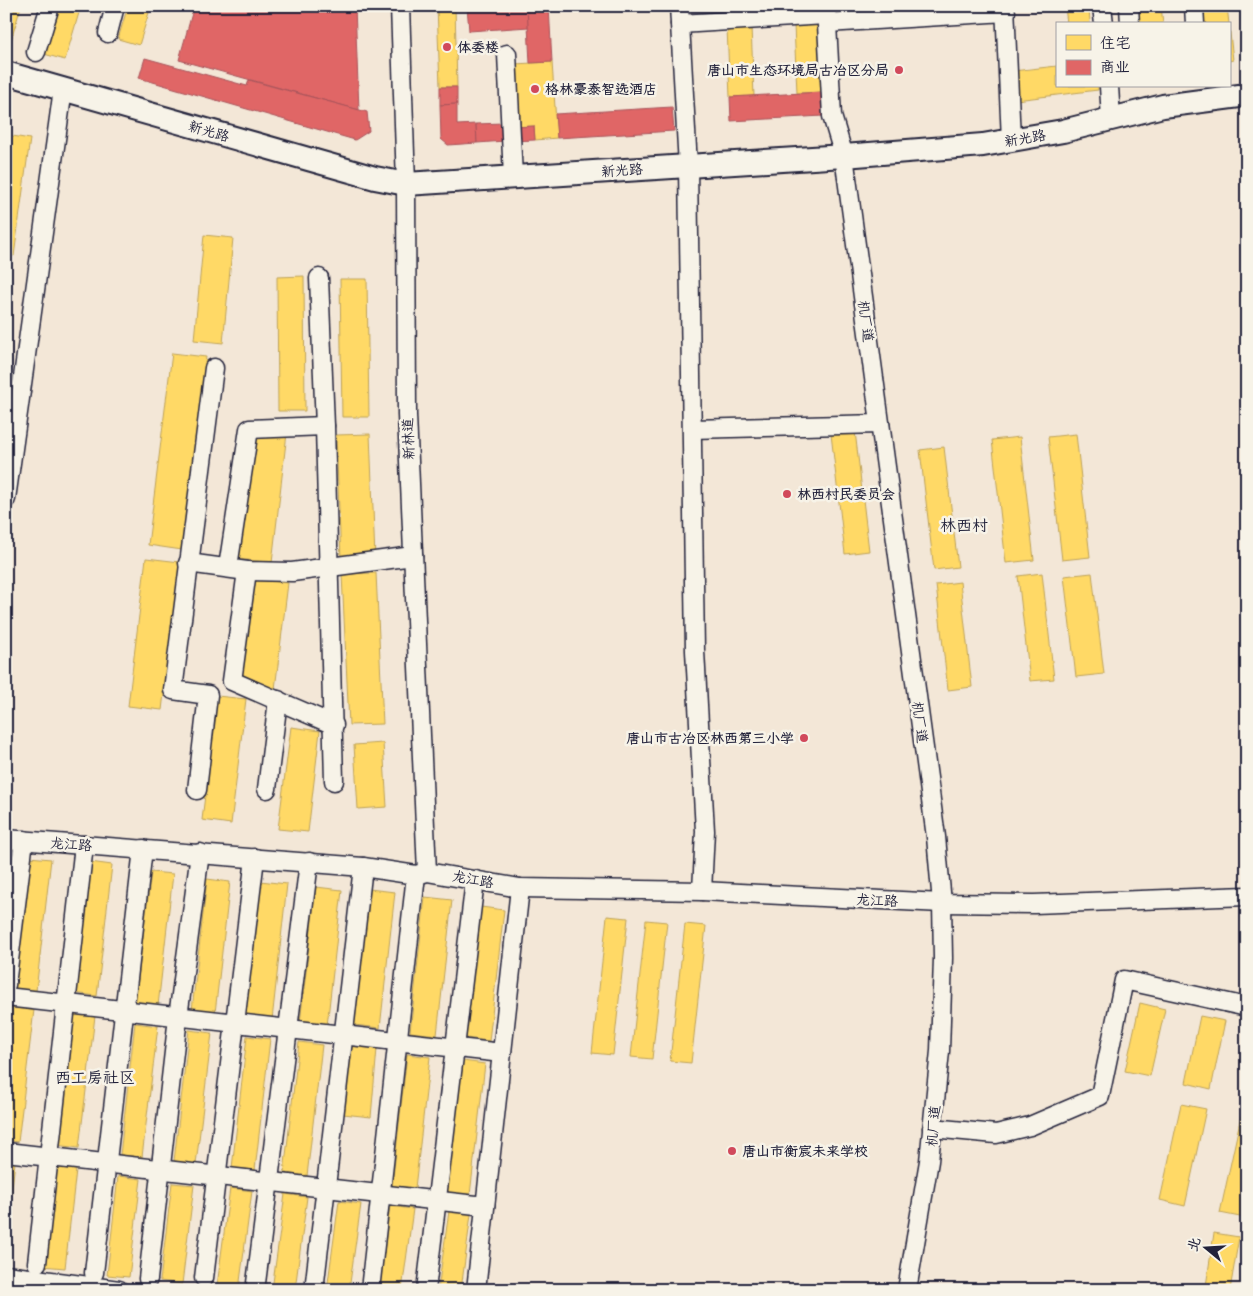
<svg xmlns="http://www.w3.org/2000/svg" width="1253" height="1296" font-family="Pangolin,'LXGW WenKai TC',sans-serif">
  <rect width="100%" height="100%" fill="#f3e7d7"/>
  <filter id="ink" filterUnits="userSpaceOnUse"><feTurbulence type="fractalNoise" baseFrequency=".02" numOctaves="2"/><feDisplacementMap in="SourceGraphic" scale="10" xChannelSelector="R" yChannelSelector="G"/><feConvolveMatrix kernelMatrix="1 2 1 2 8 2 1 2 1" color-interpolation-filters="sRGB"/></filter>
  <g filter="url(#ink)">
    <g fill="#ffd966" stroke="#bda259">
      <path d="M6,6H21L10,44L6,43Z"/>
      <path d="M59,6H81L65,60L44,54Z"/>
      <path d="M128,6H151L139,45L118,39Z"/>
      <path d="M437,6H455L457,87H440Z"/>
      <path d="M1065,6H1089L1090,24H1067Z"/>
      <path d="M1134,6H1161L1163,24H1136Z"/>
      <path d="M1200,6H1227L1229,24H1202Z"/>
      <path d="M818,24L822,92L797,93L794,25Z"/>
      <path d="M1229,24L1233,60L1229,61Z"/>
      <path d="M751,27L754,96L730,97L727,28Z"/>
      <path d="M552,62L557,138L535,140L534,126L518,127L514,64Z"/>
      <path d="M1057,66V86H1098V90L1016,100L1013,71Z"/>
      <path d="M7,135L30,139L14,256L6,255Z"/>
      <path d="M204,235L233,238L223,343L194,340Z"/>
      <path d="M304,276L305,411H278L277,277Z"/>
      <path d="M340,279H367L369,417H342Z"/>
      <path d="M172,353L206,357L182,550L148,545Z"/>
      <path d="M253,429L287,433L272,563L239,559Z"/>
      <path d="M855,431L869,551L845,554L831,434Z"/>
      <path d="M370,434L375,558L341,559L336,435Z"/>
      <path d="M1076,434L1090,557L1062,560L1048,437Z"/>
      <path d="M1020,437L1034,560L1006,563L992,440Z"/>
      <path d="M944,447L958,567L934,570L920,450Z"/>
      <path d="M146,558L180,562L162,710L128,706Z"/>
      <path d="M376,573L383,724L349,725L342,574Z"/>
      <path d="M1042,573L1054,679L1030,681L1018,576Z"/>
      <path d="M1092,573L1104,674L1076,677L1064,576Z"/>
      <path d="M254,579L288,583L275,689L241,685Z"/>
      <path d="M960,582L972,687L948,690L936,585Z"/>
      <path d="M217,696L246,699L231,824L202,820Z"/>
      <path d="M291,727L320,731L308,832L278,829Z"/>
      <path d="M383,743L387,807L358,809L354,745Z"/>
      <path d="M29,857L51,859L36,991L13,988Z"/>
      <path d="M90,862L112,865L97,996L74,993Z"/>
      <path d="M151,872L173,874L158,1006L135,1003Z"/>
      <path d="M207,879L230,882L215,1013L192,1010Z"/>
      <path d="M260,881L287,884L272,1020L245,1017Z"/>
      <path d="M316,887L342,890L327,1026L300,1023Z"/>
      <path d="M369,889L395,892L380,1028L354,1025Z"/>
      <path d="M425,897L452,900L437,1035L410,1032Z"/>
      <path d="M481,907L504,910L489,1041L466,1038Z"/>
      <path d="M607,916L628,918L613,1055L592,1053Z"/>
      <path d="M646,920L667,922L652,1059L631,1057Z"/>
      <path d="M685,924L706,926L691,1063L670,1061Z"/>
      <path d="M1140,1003L1165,1009L1150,1076L1125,1071Z"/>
      <path d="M11,1008L34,1010L18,1142L6,1140V1048Z"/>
      <path d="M72,1014L95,1016L79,1148L56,1145Z"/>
      <path d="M1200,1016L1225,1021L1211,1089L1186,1083Z"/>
      <path d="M135,1023L158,1026L142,1157L120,1155Z"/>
      <path d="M189,1030L212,1033L196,1164L174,1161Z"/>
      <path d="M247,1036L270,1039L255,1170L232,1168Z"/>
      <path d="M299,1042L322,1045L307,1176L284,1173Z"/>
      <path d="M350,1046L377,1049L371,1117L343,1114Z"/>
      <path d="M407,1054L430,1057L415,1188L392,1186Z"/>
      <path d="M463,1061L485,1064L470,1195L447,1193Z"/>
      <path d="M1181,1104L1206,1109L1185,1206L1160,1200Z"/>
      <path d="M1241,1116L1247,1118V1211L1245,1218L1220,1213Z"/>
      <path d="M6,1161L15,1162L6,1239Z"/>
      <path d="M54,1167L76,1170L65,1268L42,1266Z"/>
      <path d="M118,1176L141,1179L129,1277L107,1275Z"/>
      <path d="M172,1183L194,1185L182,1284L160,1281Z"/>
      <path d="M230,1188L252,1191L239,1289L217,1286Z"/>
      <path d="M285,1194L307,1197L295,1290H272Z"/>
      <path d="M339,1201L361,1204L349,1290H327Z"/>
      <path d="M390,1206L413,1209L402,1290H379Z"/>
      <path d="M449,1211L471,1214L461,1290H438Z"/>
      <path d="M1214,1233L1239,1237L1230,1290L1206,1286Z"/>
    </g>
    <g fill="#e06666" stroke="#a75259">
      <path d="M194,6H355L359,110L179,60Z"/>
      <path d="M467,6H527L529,27L469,31Z"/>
      <path d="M527,6H549L552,62L530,63Z"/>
      <path d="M145,58L247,86L249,80L367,112L369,131L355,140L139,78Z"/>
      <path d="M440,87H457V104L440,105Z"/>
      <path d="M822,92L823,116L731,121L730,97Z"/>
      <path d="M457,104V125L476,124L477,143L448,145L441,139L440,105Z"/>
      <path d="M672,107L674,131L557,138L555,114Z"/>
      <path d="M503,123L505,141L477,143L476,124Z"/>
      <path d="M534,126L535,140L513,141L512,127Z"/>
    </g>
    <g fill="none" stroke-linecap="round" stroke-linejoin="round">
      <g stroke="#22223b" stroke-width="21">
        <g id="minor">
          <path d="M400,6L406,184L407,415L427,872"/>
          <path d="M679,6L688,166L695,651L705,831L702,891"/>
          <path d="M826,6L832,116L844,156L936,837L942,903L943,958L940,1051L929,1161L907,1290"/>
          <path d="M1005,6L1011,140"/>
          <path d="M1102,6L1104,24"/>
          <path d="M1129,6L1130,24"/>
          <path d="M1194,6L1195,24"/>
          <path d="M827,23L1006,12"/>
          <path d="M680,24L826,15"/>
          <path d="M108,33L115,6"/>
          <path d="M36,52L50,6"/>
          <path d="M507,54L513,177"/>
          <path d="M1109,86L1111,119"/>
          <path d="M319,278L325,426L334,781"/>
          <path d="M692,429L880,424"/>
          <path d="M6,499L63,89"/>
          <path d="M188,563L247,571L292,572L413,556"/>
          <path d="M228,567L249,429L325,426"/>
          <path d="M247,571L232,681L334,725"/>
          <path d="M267,789L278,700"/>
          <path d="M197,790L208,695L173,690L214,368"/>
          <path d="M6,839L363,867L416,875L427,872L520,888L702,891L942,903L1034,904L1247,896"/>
          <path d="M6,985L24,840"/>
          <path d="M6,997L502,1053"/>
          <path d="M932,1128L996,1134L1030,1126L1100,1096L1124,980L1247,1007"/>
          <path d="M6,1152L485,1206"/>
          <path d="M37,1263L84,845"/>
          <path d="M94,1273L143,849"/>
          <path d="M6,1275L119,1290"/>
          <path d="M204,1278L255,858"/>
          <path d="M148,1279L178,1017L200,853"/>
          <path d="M256,1283L309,862"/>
          <path d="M314,1290L363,867"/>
          <path d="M370,1290L416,875"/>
          <path d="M426,1290L475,880"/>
          <path d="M476,1290L520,888"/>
        </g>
      </g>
      <g stroke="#22223b" stroke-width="26">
        <path id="major" d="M6,73L375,178L406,184L844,156L983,145L1063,131L1163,106L1247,95"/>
      </g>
      <use href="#minor" stroke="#f7f3e8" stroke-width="18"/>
      <use href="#major" stroke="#f7f3e8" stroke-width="22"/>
    </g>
  </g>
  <g fill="#d1495b" stroke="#f7f3e8" stroke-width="2">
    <circle cx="447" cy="47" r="5"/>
    <circle cx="899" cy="70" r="5"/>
    <circle cx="535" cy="89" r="5"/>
    <circle cx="787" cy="494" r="5"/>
    <circle cx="804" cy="738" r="5"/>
    <circle cx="732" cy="1151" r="5"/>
  </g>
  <g text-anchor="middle" stroke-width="5" stroke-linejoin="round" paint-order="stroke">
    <g font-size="14" font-weight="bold" fill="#22223b" stroke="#f7f3e8" text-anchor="start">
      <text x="457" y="52">体委楼</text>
      <text x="889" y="75" text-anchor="end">唐山市生态环境局古冶区分局</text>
      <text x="545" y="94">格林豪泰智选酒店</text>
      <text x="797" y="499">林西村民委员会</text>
      <text x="794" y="743" text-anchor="end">唐山市古冶区林西第三小学</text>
      <text x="742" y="1156">唐山市衡宸未来学校</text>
    </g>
    <g font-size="14" fill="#22223b" stroke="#f7f3e8">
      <text transform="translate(209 131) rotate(16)" y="5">新光路</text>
      <text transform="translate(1025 138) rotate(-10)" y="5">新光路</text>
      <text transform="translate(622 170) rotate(-4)" y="5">新光路</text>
      <text transform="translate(866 321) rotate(82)" y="5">机厂道</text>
      <text transform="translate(408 439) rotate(-92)" y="5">新林道</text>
      <text transform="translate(920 722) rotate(82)" y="5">机厂道</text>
      <text transform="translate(71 844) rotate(4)" y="5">龙江路</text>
      <text transform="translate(473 879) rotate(10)" y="5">龙江路</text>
      <text transform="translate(877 900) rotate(3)" y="5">龙江路</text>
      <text transform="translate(933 1126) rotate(-85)" y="5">机厂道</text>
    </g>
    <g font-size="16" fill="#22223b" stroke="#f7f3e8">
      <text x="964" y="531">林西村</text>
      <text x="95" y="1083">西工房社区</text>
    </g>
  </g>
  <rect width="1253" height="1296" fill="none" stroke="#f7f3e8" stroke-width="25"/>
  <rect x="12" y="12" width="1228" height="1271" fill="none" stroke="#22223b" stroke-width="2" filter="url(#ink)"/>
  <rect x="1056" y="22" width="175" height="65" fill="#f7f3e8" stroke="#a29fa3"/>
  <rect x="1066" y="35" width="25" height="15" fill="#ffd966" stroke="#a29fa3"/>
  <text x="1100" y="48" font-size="15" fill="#22223b">住宅</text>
  <rect x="1066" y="60" width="25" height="15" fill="#e06666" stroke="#a29fa3"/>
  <text x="1100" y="72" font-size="15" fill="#22223b">商业</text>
  <g transform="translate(1206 1248) rotate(288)" stroke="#f7f3e8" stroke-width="4" paint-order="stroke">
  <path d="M0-4L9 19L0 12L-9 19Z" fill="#22223b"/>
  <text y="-8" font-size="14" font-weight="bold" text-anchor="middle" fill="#22223b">北</text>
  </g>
</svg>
